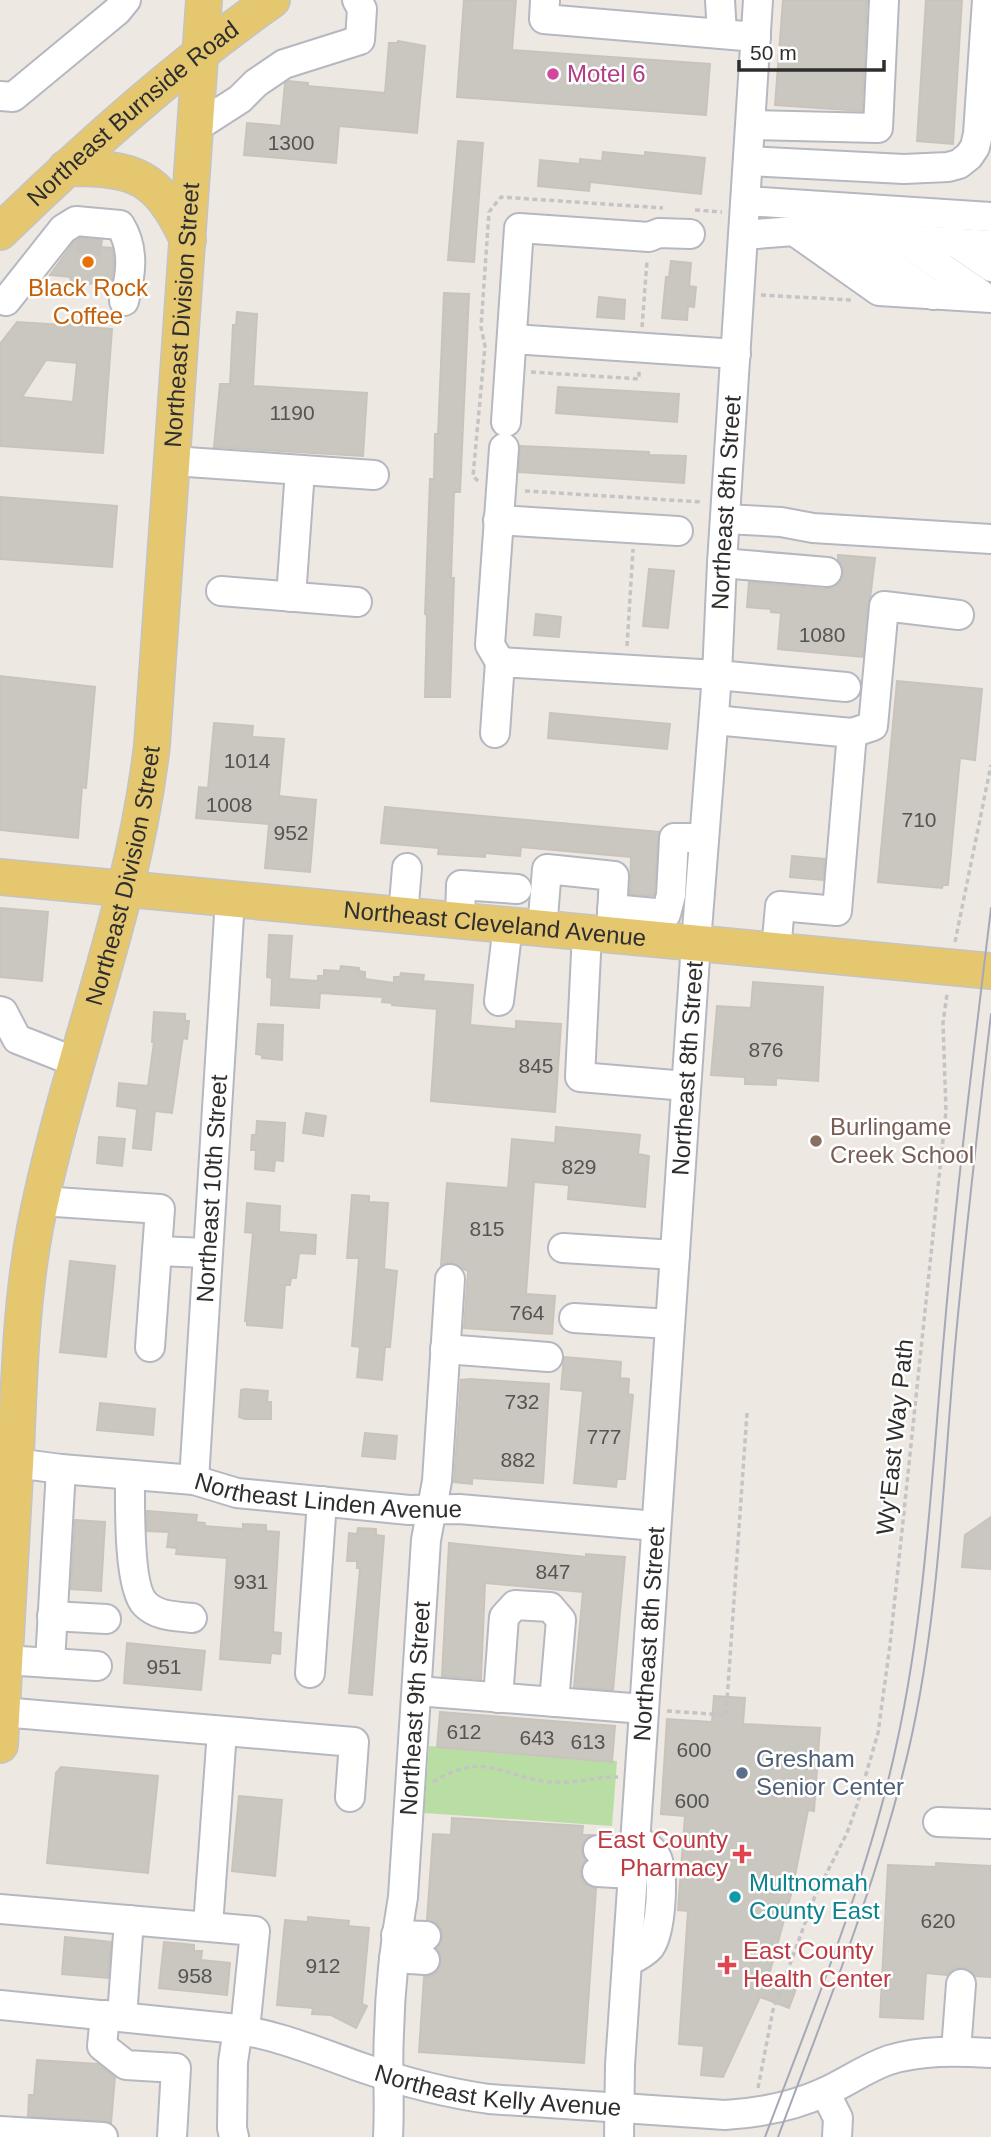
<svg xmlns="http://www.w3.org/2000/svg" width="991" height="2137" font-family="Helvetica,sans-serif">
  <rect width="100%" height="100%" fill="#eee8e2"/>
  <path fill="#b9dea4" d="M429,1746L617,1761L612,1826L424,1813Z"/>
  <g fill="#cac6c0" stroke="#c9c4bb" stroke-width="2" fill-rule="evenodd">
    <path d="M464,0H516L512,50L710,64L706,115L457,97Z"/>
    <path d="M783,0H867L862,111L775,105Z"/>
    <path d="M926,0H962L953,144L917,141Z"/>
    <path d="M398,41L425,46L417,133L339,126L336,163L244,155L247,123L281,126L285,83L288,81L308,83V86L385,93L389,43H397Z"/>
    <path d="M458,141L483,143L474,262L448,260Z"/>
    <path d="M603,152L645,156V152L705,158L701,194L590,182L589,191L538,186L540,160L580,164V159L602,161Z"/>
    <path d="M80,238L102,240L101,247L112,248L114,262L112,280L96,279V284L70,282L71,277L50,275L74,242Z"/>
    <path d="M671,261L691,263L689,286L696,287L694,307L688,306L687,320L662,318L666,277H669Z"/>
    <path d="M444,293L469,294L460,492H454L451,578H454L450,697H425L427,615L425,614L430,479H434L435,434H438Z"/>
    <path d="M599,297L625,300L624,319L597,317Z"/>
    <path d="M237,312L257,314L253,386L367,393L363,456L214,447L220,384H230L233,325H236Z"/>
    <path d="M65,319L85,321L84,327L112,329L103,453L0,446V344L17,322L64,325ZM46,360L77,363L73,402L22,397Z"/>
    <path d="M558,387L679,394L677,422L556,413Z"/>
    <path d="M520,446L649,452V455L686,456L684,483L519,472Z"/>
    <path d="M0,497L117,506L112,567L0,559Z"/>
    <path d="M838,555L875,558L863,657L778,649L781,613L771,612V609L747,607L749,582L826,589L833,587L840,582L843,574L842,566L838,560Z"/>
    <path d="M649,569L674,571L668,628L643,626Z"/>
    <path d="M536,614L561,617L559,637L534,635Z"/>
    <path d="M0,676L95,687L86,788L82,787L78,838L0,830Z"/>
    <path d="M897,681L982,689L975,760L960,758L948,885H943L942,888L878,882Z"/>
    <path d="M550,713L670,724L667,749L548,738Z"/>
    <path d="M214,723L253,726L252,737L284,739L279,796L316,800L310,872L265,868L269,824L196,818L199,787L208,788Z"/>
    <path d="M385,807L659,832L654,896L630,894L631,857L521,847L520,856L485,853V857L438,854L439,848L381,843Z"/>
    <path d="M792,856L825,859L823,880L790,877Z"/>
    <path d="M0,908L48,912L42,981L0,977Z"/>
    <path d="M269,935L292,936L289,979L318,981V976H324V970L340,971L341,966L359,968V971L365,972V979L394,983V977H400L401,973L424,975L423,981L473,985L470,1025L516,1029V1021L561,1024L555,1112L431,1101L437,1009L392,1005V1003L382,1002L383,997L320,993L319,1008L271,1005L272,978L267,977Z"/>
    <path d="M753,982L823,987L818,1081L776,1078V1085L745,1084V1077L711,1075L717,1006L751,1008Z"/>
    <path d="M154,1012L185,1014V1021H189L187,1039L183,1038L182,1043L172,1113L155,1111L151,1150L133,1148L137,1109L117,1106L119,1083L148,1086L154,1042H152Z"/>
    <path d="M258,1024L283,1025L282,1060L262,1058V1055L256,1054Z"/>
    <path d="M306,1113L326,1116L323,1136L303,1133Z"/>
    <path d="M257,1121L285,1123L283,1161L275,1160L274,1171L255,1169L256,1150H251L252,1135H256Z"/>
    <path d="M556,1127L640,1135L638,1154L649,1156L645,1207L568,1199L569,1185L534,1182L526,1294L555,1296L552,1334L464,1328L468,1271L452,1263L441,1265L447,1183L508,1188L512,1139L555,1143Z"/>
    <path d="M99,1137L125,1139L122,1166L97,1163Z"/>
    <path d="M352,1195L369,1196V1202L388,1203L384,1269L397,1271L390,1347H385L382,1380L357,1377L360,1347L352,1346L359,1258H347Z"/>
    <path d="M247,1203L280,1206L279,1232L316,1235L315,1254L299,1253L296,1278H291L290,1285H285L282,1328L247,1325V1321H245L253,1233L245,1232Z"/>
    <path d="M70,1261L115,1266L106,1357L60,1352Z"/>
    <path d="M564,1357L621,1362L620,1378L629,1379L628,1394L633,1395L625,1479H617L616,1487L574,1483L583,1391L561,1389Z"/>
    <path d="M470,1379L549,1384L543,1483L472,1478V1484L454,1482L461,1380Z"/>
    <path d="M245,1389L268,1391L267,1402H271V1419H245L239,1417L241,1390Z"/>
    <path d="M100,1403L155,1409L153,1435L97,1430Z"/>
    <path d="M365,1433L397,1436L395,1459L362,1456Z"/>
    <path d="M147,1511L197,1515L196,1522L205,1523L204,1526L243,1529V1524L266,1525V1531L279,1532L273,1632L281,1633L280,1654L271,1653L270,1663L220,1659L227,1558L176,1554L177,1548L167,1547L169,1532L147,1531Z"/>
    <path d="M991,1517V1569L962,1567L965,1535Z"/>
    <path d="M75,1520L105,1522L101,1591L71,1589Z"/>
    <path d="M358,1528L376,1529V1535L384,1536L372,1695L349,1693L360,1568H357V1561H347L349,1533L357,1534Z"/>
    <path d="M449,1543L586,1557V1554L625,1557L613,1690L574,1687L583,1592L485,1583L481,1679L442,1676Z"/>
    <path d="M127,1643L205,1651L201,1690L124,1683Z"/>
    <path d="M714,1696L745,1698L743,1724L820,1728L814,1811L808,1810L792,1891L769,1975L797,1986L789,2008L760,1997L723,2077L701,2075L704,2046L679,2044L688,1911L678,1910L685,1816L661,1814L667,1719L712,1722Z"/>
    <path d="M440,1712L615,1726L612,1762L437,1747Z"/>
    <path d="M61,1767L158,1776L148,1873L47,1863L56,1773Z"/>
    <path d="M239,1796L282,1800L275,1876L232,1871Z"/>
    <path d="M452,1818L583,1826L582,1835H591L584,1841L581,1849L586,1860L580,1872L582,1879L587,1885L596,1889L584,2063L419,2052L424,1977L433,1975L439,1969L441,1962L440,1953L436,1948L443,1937L441,1929L435,1922L427,1920L433,1834L451,1835Z"/>
    <path d="M936,1863L991,1866V1977L975,1976L970,1970L962,1967L953,1969L947,1975L926,1973L923,2019L880,2017L888,1865L936,1867Z"/>
    <path d="M308,1917L349,1921L348,1926L369,1928L362,2004L367,2006L356,2028L331,2015L312,2014L313,2008L277,2005L285,1920L308,1922Z"/>
    <path d="M65,1937L111,1942L108,1978L62,1974Z"/>
    <path d="M164,1942L194,1945V1951H202L201,1960L230,1963L227,1995L159,1988Z"/>
    <path d="M37,2060L98,2064L115,2077L111,2123L28,2116L29,2095H34Z"/>
  </g>
  <g fill="none" stroke-linecap="round" stroke-linejoin="round">
    <path stroke="#c8c3be" stroke-width="28" stroke-dasharray="28 14" stroke-linecap="butt" d="M77,240L102,242"/>
    <g stroke="#b5b8c0" stroke-width="32">
      <g id="minor">
        <path d="M545,0L544,19L756,37"/>
        <path d="M720,0L722,34"/>
        <path d="M0,96L13,97L117,11L126,0"/>
        <path d="M751,125L878,128L884,0"/>
        <path d="M195,128L240,99L256,83L284,64L360,40L362,9L357,0"/>
        <path d="M748,161L904,169L948,167L959,164L969,156L975,147L978,134L987,0"/>
        <path d="M746,201L991,217"/>
        <path d="M794,231L879,291L991,298"/>
        <path d="M744,235L794,231L991,245"/>
        <path d="M847,235L933,295"/>
        <path d="M901,239L985,297"/>
        <path d="M955,242L991,267"/>
        <path d="M6,301L63,229L76,221L120,225C135,249 131,275 124,301"/>
        <path d="M513,339L736,354"/>
        <path d="M506,422L519,228L649,237L659,233L690,234"/>
        <path d="M173,461L374,475"/>
        <path d="M725,519L781,522L813,528L991,539"/>
        <path d="M498,520L678,531"/>
        <path d="M722,563L827,572"/>
        <path d="M221,591L357,602"/>
        <path d="M291,597L300,470"/>
        <path d="M500,662L490,645L504,448"/>
        <path d="M714,720L852,733L837,911L780,906L776,951"/>
        <path d="M495,733L500,662L717,675L846,687"/>
        <path d="M852,733L873,726L884,606L959,615"/>
        <path d="M612,909L666,914L671,895L674,838H704"/>
        <path d="M403,915L407,868"/>
        <path d="M460,920L461,885L517,889"/>
        <path d="M542,929L547,869L614,876L611,935"/>
        <path d="M587,933L580,1077L686,1086"/>
        <path d="M499,1001L508,925"/>
        <path d="M0,1011L3,1012L17,1039L78,1063"/>
        <path d="M41,1201L160,1209L150,1347"/>
        <path d="M563,1248L675,1255"/>
        <path d="M157,1251L207,1253"/>
        <path d="M574,1318L670,1324"/>
        <path d="M445,1349L548,1357"/>
        <path id="s1" d="M0,1461L61,1469L194,1480L237,1493L409,1510L459,1509L656,1526"/>
        <path d="M130,1475C130,1501 128,1587 145,1604C158,1617 176,1616 192,1618"/>
        <path id="s2" d="M194,1480L230,899"/>
        <path d="M52,1616L106,1619"/>
        <path d="M5,1660L97,1666"/>
        <path d="M50,1663L61,1469"/>
        <path d="M310,1673L322,1501"/>
        <path d="M417,1691L644,1709"/>
        <path d="M498,1698L504,1617L515,1605L550,1607L561,1620L554,1702"/>
        <path d="M2,1712L354,1742L350,1797"/>
        <path d="M938,1822L991,1824"/>
        <path d="M598,1850L634,1851"/>
        <path d="M597,1872L633,1874"/>
        <path d="M0,1909L255,1931L245,2030"/>
        <path d="M208,1926L222,1731"/>
        <path d="M396,1935L426,1936"/>
        <path d="M394,1958L425,1960"/>
        <path d="M627,1962C635,1958 644,1954 650,1947C661,1932 665,1872 656,1856C652,1848 643,1844 635,1839"/>
        <path id="s3" d="M0,2005L228,2028C276,2034 318,2052 363,2068C404,2082 446,2093 489,2099L725,2115C760,2113 794,2106 825,2092C847,2082 866,2068 889,2060C922,2050 956,2051 991,2053"/>
        <path d="M105,2015L102,2046L126,2065L176,2068L172,2137"/>
        <path d="M122,2017L129,1920"/>
        <path d="M956,2051L961,1984"/>
        <path d="M825,2092L838,2118L837,2137"/>
        <path d="M0,2131L103,2137"/>
        <path d="M234,2137L232,2128L233,2062L238,2029"/>
        <path id="s4" d="M388,2137C390,2102 387,2068 389,2033C390,1987 395,1942 403,1897L426,1540L437,1481L450,1279"/>
        <path id="s5" d="M619,2137L620,2065L696,943L717,675L722,563L758,0"/>
      </g>
    </g>
    <g stroke="#c4c4c4" stroke-width="38">
      <g id="major">
        <path d="M66,168C136,168 157,175 188,240"/>
        <path id="s6" d="M0,232C85,149 175,68 272,0"/>
        <path id="s7" d="M0,877L991,971"/>
        <path id="s8" d="M0,1745C5,1649 11,1552 16,1455C19,1379 21,1303 35,1228C67,1065 133,911 152,745L204,0"/>
      </g>
    </g>
    <g stroke="#c4c4c4" stroke-width="3.5" stroke-dasharray="5 3.5" stroke-linecap="butt">
      <path d="M695,210L722,212"/>
      <path d="M761,295L851,300"/>
      <path d="M642,327L647,261"/>
      <path d="M531,372L639,379V369"/>
      <path d="M478,481L473,476L485,346L481,327L489,212L501,197L663,208"/>
      <path d="M525,491L703,502"/>
      <path d="M627,646L633,549"/>
      <path d="M955,942L991,765"/>
      <path d="M667,1711L726,1715L747,1413"/>
      <path d="M433,1782C487,1749 500,1778 553,1782C576,1784 597,1776 618,1777"/>
      <path d="M758,2088L773,2010L815,1896L847,1833L857,1805L878,1733L890,1645L946,1111L943,1023L947,994"/>
    </g>
    <use href="#minor" stroke="#fff" stroke-width="28"/>
    <use href="#major" stroke="#e5c770" stroke-width="35"/>
    <g stroke="#a5a8b6" stroke-width="2">
      <path d="M765,2137C813,2010 869,1875 897,1742C926,1608 932,1471 944,1335C956,1192 974,1050 991,908"/>
      <path d="M778,2137C826,2009 878,1881 909,1748C939,1617 943,1481 955,1347C965,1236 978,1125 991,1014"/>
    </g>
  </g>
  <circle fill="#d1479c" stroke="#fff" stroke-width="2.5" cx="553" cy="74" r="7"/>
  <circle fill="#e8710a" stroke="#fff" stroke-width="2.5" cx="88" cy="262" r="7"/>
  <circle fill="#8d6e63" stroke="#fff" stroke-width="2.5" cx="816" cy="1141" r="7"/>
  <circle fill="#5c6f8a" stroke="#fff" stroke-width="2.5" cx="742" cy="1773" r="7"/>
  <g fill="#e0444e" stroke="#fff" stroke-width="2.5">
    <path d="M738.5 1843.5h7v7h7v7h-7v7h-7v-7h-7v-7h7z"/>
    <path d="M723.5 1954.5h7v7h7v7h-7v7h-7v-7h-7v-7h7z"/>
  </g>
  <circle fill="#0f9aa8" stroke="#fff" stroke-width="2.5" cx="735" cy="1897" r="7"/>
  <g text-anchor="middle" stroke-width="5" stroke-linejoin="round" paint-order="stroke">
    <g font-size="21" fill="#555452">
      <text x="291" y="150">1300</text>
      <text x="292" y="420">1190</text>
      <text x="822" y="642">1080</text>
      <text x="247" y="768">1014</text>
      <text x="229" y="812">1008</text>
      <text x="919" y="827">710</text>
      <text x="291" y="840">952</text>
      <text x="766" y="1057">876</text>
      <text x="536" y="1073">845</text>
      <text x="579" y="1174">829</text>
      <text x="487" y="1236">815</text>
      <text x="527" y="1320">764</text>
      <text x="522" y="1409">732</text>
      <text x="604" y="1444">777</text>
      <text x="518" y="1467">882</text>
      <text x="553" y="1579">847</text>
      <text x="251" y="1589">931</text>
      <text x="164" y="1674">951</text>
      <text x="464" y="1739">612</text>
      <text x="537" y="1745">643</text>
      <text x="588" y="1749">613</text>
      <text x="694" y="1757">600</text>
      <text x="692" y="1808">600</text>
      <text x="938" y="1928">620</text>
      <text x="323" y="1973">912</text>
      <text x="195" y="1983">958</text>
    </g>
    <g font-size="24" fill="#b23c85" stroke="#fff" text-anchor="start">
      <text x="567" y="82">Motel 6</text>
    </g>
    <g font-size="24" fill="#2e2e2e" stroke="#fff">
      <text dy="8" stroke="none"><textPath href="#s6" startOffset="178">Northeast Burnside Road</textPath></text>
      <text dy="8" stroke="none"><textPath href="#s8" startOffset="1447">Northeast Division Street</textPath></text>
      <text dy="8" stroke="none"><textPath href="#s5" startOffset="1638">Northeast 8th Street</textPath></text>
      <text dy="8" stroke="none"><textPath href="#s8" startOffset="882">Northeast Division Street</textPath></text>
      <text dy="8" stroke="none"><textPath href="#s7" startOffset="497">Northeast Cleveland Avenue</textPath></text>
      <text dy="8" stroke="none"><textPath href="#s5" startOffset="1071">Northeast 8th Street</textPath></text>
      <text dy="8" stroke="none"><textPath href="#s2" startOffset="292">Northeast 10th Street</textPath></text>
      <text transform="translate(895 1437) rotate(-84)" y="8">Wy'East Way Path</text>
      <text dy="8" stroke="none"><textPath href="#s1" startOffset="331">Northeast Linden Avenue</textPath></text>
      <text dy="8" stroke="none"><textPath href="#s5" startOffset="504">Northeast 8th Street</textPath></text>
      <text dy="8" stroke="none"><textPath href="#s4" startOffset="430">Northeast 9th Street</textPath></text>
      <text dy="8" stroke="none"><textPath href="#s3" startOffset="508">Northeast Kelly Avenue</textPath></text>
    </g>
    <g font-size="24" fill="#c56008" stroke="#fff">
      <text x="88" y="296">Black Rock<tspan x="88" dy="28">Coffee</tspan></text>
    </g>
    <g font-size="24" fill="#785e54" stroke="#fff" text-anchor="start">
      <text x="830" y="1135">Burlingame<tspan x="830" dy="28">Creek School</tspan></text>
    </g>
    <g font-size="24" fill="#4e5e75" stroke="#fff" text-anchor="start">
      <text x="756" y="1767">Gresham<tspan x="756" dy="28">Senior Center</tspan></text>
    </g>
    <g font-size="24" fill="#be3a42" stroke="#fff" text-anchor="end">
      <text x="728" y="1848">East County<tspan x="728" dy="28">Pharmacy</tspan></text>
      <text x="743" y="1959" text-anchor="start">East County<tspan x="743" dy="28">Health Center</tspan></text>
    </g>
    <g font-size="24" fill="#0d838f" stroke="#fff" text-anchor="start">
      <text x="749" y="1891">Multnomah<tspan x="749" dy="28">County East</tspan></text>
    </g>
  </g>
  <path d="M739 60v10h145v-10" fill="none" stroke="#2e2e2e" stroke-width="3.5"/>
  <text x="750" y="60" font-size="21" fill="#2e2e2e" stroke="#ffffff" stroke-width="5" paint-order="stroke">50 m</text>
</svg>
